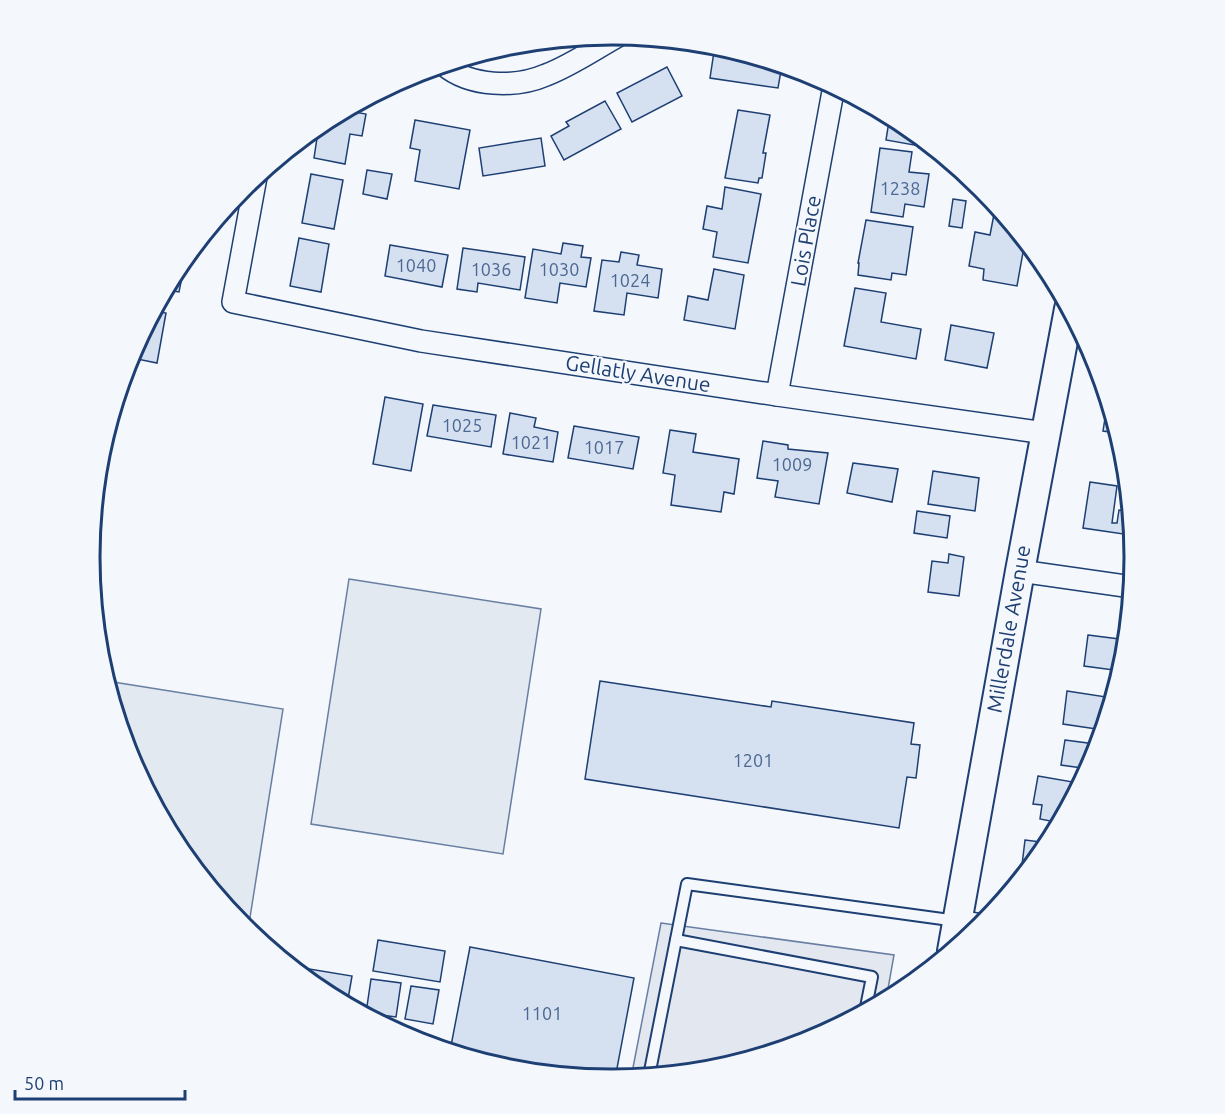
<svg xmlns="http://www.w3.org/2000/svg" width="1225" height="1114" font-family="Ubuntu,sans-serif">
  <rect width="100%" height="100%" fill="#f4f7fb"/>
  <g fill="#e3e9f0" stroke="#687fa3" stroke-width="1.5">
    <path d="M349,579L541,609L503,854L311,824Z"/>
    <path d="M107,681L283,709L248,930L178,847L130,757Z"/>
  </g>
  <path fill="#e3e8f0" stroke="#687fa3" stroke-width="1.5" d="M661,923L894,955L886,1000L812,1040L714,1070L631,1078Z"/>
  <g fill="#d5e0f0" stroke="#1d3f73" stroke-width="1.5">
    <path d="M715,45L782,65L778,88L710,78Z"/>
    <path d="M667,67L682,96L632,122L617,93Z"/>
    <path d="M605,101L621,129L564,160L551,136L569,126L566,122Z"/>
    <path d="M355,105L354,112L366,114L362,136L350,134L345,164L314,158L319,125Z"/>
    <path d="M738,110L770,115L763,153H766L762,178H759L758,183L725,178Z"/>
    <path d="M885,113L903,123L926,142L925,147L886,140L889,121H884Z"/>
    <path d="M415,120L470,130L459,189L415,181L420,150L410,148Z"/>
    <path d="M541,138L545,166L483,176L479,148Z"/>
    <path d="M880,148L912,152L909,172L929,174L924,207L905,204L903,217L871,212Z"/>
    <path d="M367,170L392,174L387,199L363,194Z"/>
    <path d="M311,174L343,180L334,229L302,223Z"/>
    <path d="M725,187L761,194L748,263L713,257L717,232L703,229L707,206L722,209Z"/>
    <path d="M953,199L966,201L962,228L949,226Z"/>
    <path d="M995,209L1000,210L1025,241L1017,286L983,280L984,269L969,266L975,232L990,235Z"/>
    <path d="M866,220L913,227L906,275L892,273L891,280L858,275L859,263H858Z"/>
    <path d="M299,238L329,244L321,292L290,286Z"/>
    <path d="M563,243L583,246L581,257L591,258L586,287L560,283L557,303L525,298L533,249L561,254Z"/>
    <path d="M390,245L448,255L442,287L385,276Z"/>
    <path d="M463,248L525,257L520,290L478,283L477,292L457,289Z"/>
    <path d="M621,252L639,255L637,265L662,269L658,298L627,293L624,315L594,311L602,260L619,262Z"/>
    <path d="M186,257L179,292L166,290L178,266Z"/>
    <path d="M714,269L744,275L735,329L684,320L688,296L708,300Z"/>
    <path d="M855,288L886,293L881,322L921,329L916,359L844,346Z"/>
    <path d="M154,311L166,313L157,363L137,359L140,341H138Z"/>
    <path d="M951,325L994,333L987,368L945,360Z"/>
    <path d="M385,397L423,404L411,471L373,464Z"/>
    <path d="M1108,399L1118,433L1103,431Z"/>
    <path d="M433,405L496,415L491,447L427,436Z"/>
    <path d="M510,413L536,418L534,427L558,432L553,462L503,454Z"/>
    <path d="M574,426L639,437L633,469L568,458Z"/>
    <path d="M670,430L696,434L693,452L739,459L734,494L724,492L721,512L671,505L675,475L663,473Z"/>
    <path d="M763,441L788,445V449L828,453L819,504L775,497L778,481L757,478Z"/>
    <path d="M853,463L898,469L892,502L847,493Z"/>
    <path d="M933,471L979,478L975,511L928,504Z"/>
    <path d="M1090,482L1117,486L1112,523H1117L1119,510L1131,512L1130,535L1083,528Z"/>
    <path d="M917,511L950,516L947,538L914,533Z"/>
    <path d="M949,554L964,557L959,596L928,592L932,561L948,563Z"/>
    <path d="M1088,635L1127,640L1121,671L1084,666Z"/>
    <path d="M600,681L771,707L772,701L914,723L911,744L920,745L916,778L907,777L899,828L585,779Z"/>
    <path d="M1067,691L1113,698L1103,730L1063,724Z"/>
    <path d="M1065,740L1095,744L1093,762L1089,769L1061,765Z"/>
    <path d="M1038,776L1073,782L1069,807L1060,823L1040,819L1042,805L1033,804Z"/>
    <path d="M1025,840L1049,843L1031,866L1022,865Z"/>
    <path d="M378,940L445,951L440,982L373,971Z"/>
    <path d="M470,947L634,978L615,1079L510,1069L450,1051Z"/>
    <path d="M291,966L352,976L347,1005L322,991Z"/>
    <path d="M371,979L401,983L396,1017L366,1013Z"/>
    <path d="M411,986L439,990L433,1024L405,1019Z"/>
  </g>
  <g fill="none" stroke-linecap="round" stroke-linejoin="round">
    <g stroke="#1d3f73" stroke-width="14">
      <g id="lane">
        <path d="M676,940L872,977L865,1012"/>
        <path d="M649,1076L687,884L957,921"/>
      </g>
    </g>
    <g stroke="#1d3f73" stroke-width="24">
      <g id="street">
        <path d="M444,65C470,87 516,88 546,75C572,65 596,48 620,35"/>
        <path d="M256,177L233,302L421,341L777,395L1045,433"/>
        <path d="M777,395L834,86"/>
        <path d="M1020,571L1132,587"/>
        <path d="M958,921L983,925"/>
      </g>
    </g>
    <g stroke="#1d3f73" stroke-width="32">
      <path id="secondary" d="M952,951L1020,571L1069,309"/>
    </g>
    <use href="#lane" stroke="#f4f7fb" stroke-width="10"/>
    <use href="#street" stroke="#f4f7fb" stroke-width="21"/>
    <use href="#secondary" stroke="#f4f7fb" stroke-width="28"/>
  </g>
  <g text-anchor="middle" stroke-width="4.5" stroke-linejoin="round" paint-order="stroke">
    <g font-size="18" fill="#4b6792">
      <text x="900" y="195">1238</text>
      <text x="416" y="272">1040</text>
      <text x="491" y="276">1036</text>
      <text x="559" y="276">1030</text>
      <text x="630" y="287">1024</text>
      <text x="462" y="432">1025</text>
      <text x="531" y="449">1021</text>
      <text x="604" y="454">1017</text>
      <text x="792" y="471">1009</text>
      <text x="753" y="767">1201</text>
      <text x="542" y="1020">1101</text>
    </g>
    <g font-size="21" fill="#1d3f73" stroke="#f4f7fb">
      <text transform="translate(806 241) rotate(-80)" y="7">Lois Place</text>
      <text transform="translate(638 374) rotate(9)" y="7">Gellatly Avenue</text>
      <text transform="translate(1009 629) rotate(-80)" y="7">Millerdale Avenue</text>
    </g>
  </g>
  <path d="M0 0H1225V1114H0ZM100 557a512 512 0 1 1 1024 0a512 512 0 1 1-1024 0Z" fill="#f4f7fb" fill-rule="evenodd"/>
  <path fill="none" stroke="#1d3f73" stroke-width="3" d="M100 557a512 512 0 1 1 1024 0a512 512 0 1 1-1024 0Z"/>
  <path d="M15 1090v9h170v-9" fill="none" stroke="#1d3f73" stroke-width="3"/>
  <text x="24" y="1090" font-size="18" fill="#1d3f73" stroke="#f4f7fb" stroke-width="4.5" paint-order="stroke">50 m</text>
</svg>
